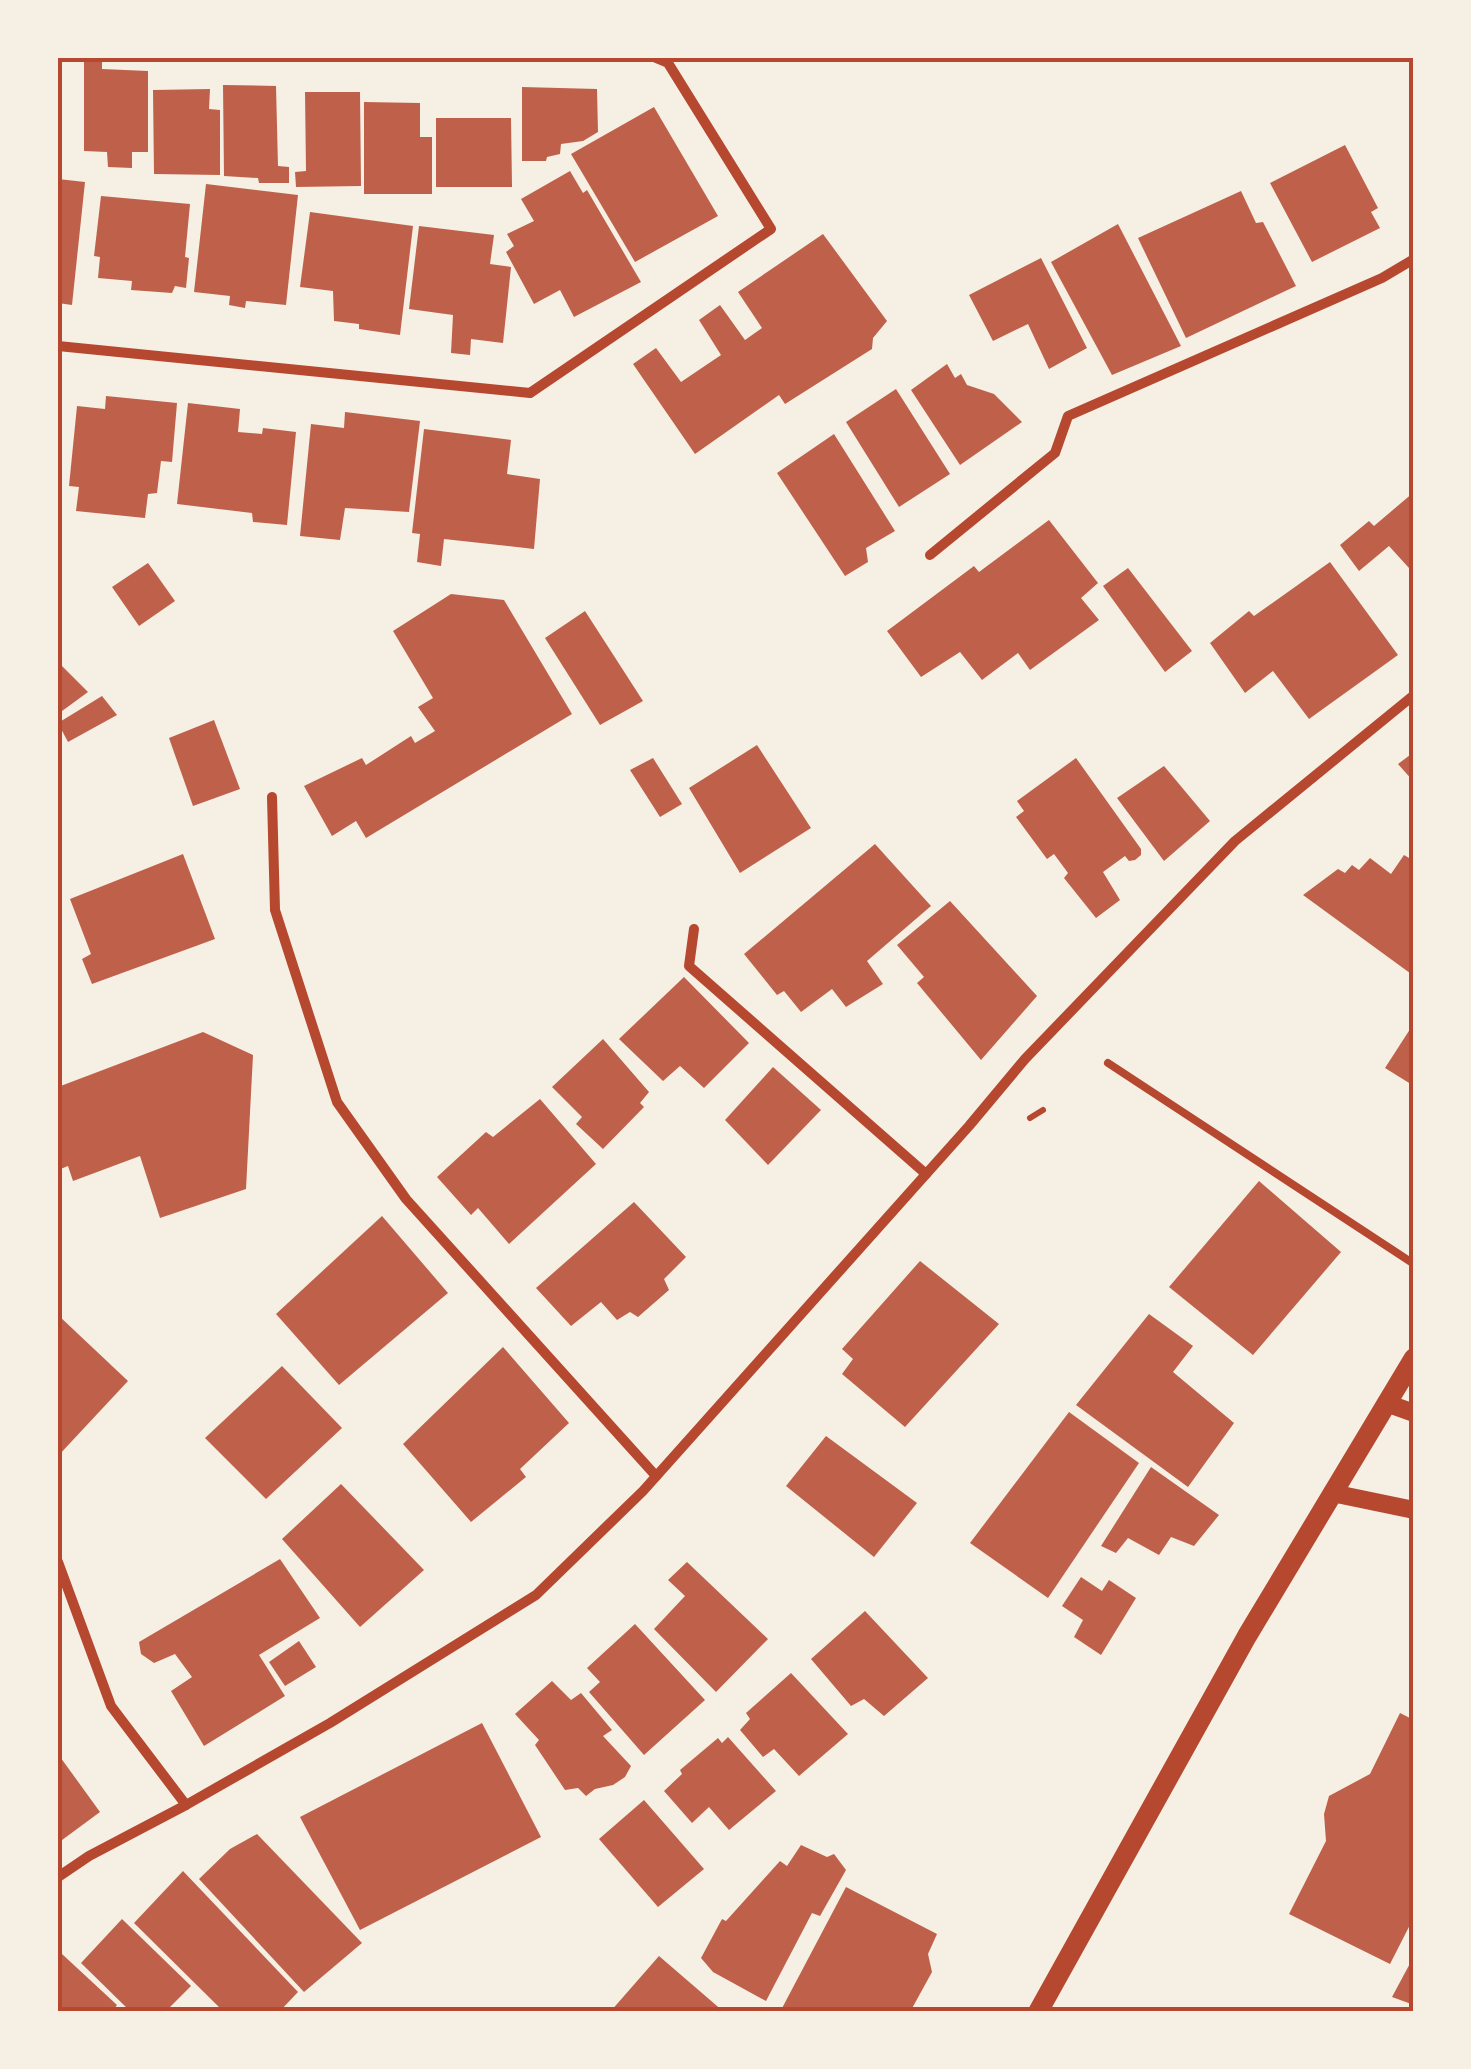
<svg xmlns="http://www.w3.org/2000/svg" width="1471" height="2069" font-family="'Alegreya Sans',sans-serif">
  <rect width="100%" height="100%" fill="#f6efe4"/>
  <g fill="#bf614a">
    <path d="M84,60H102V69L148,71V152H132V168L108,167L107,152L84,151Z"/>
    <path d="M223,85L276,86L278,166L289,167V183H259L258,178L224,176Z"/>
    <path d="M522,87L597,89L598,132L583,141L561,144L560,154L547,157L546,161H522Z"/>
    <path d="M210,89L209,109L220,110V175L154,174L153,90Z"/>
    <path d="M305,92H360L361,186L296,187L295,172L306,171Z"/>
    <path d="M364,102L420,103V137H432V194H364Z"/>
    <path d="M654,107L718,216L635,262L571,154Z"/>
    <path d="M436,118H511L512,187H436Z"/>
    <path d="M1345,145L1378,208L1371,212L1380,228L1312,262L1270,183Z"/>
    <path d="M570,171L583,193L587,190L641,282L574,317L560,290L534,304L506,252L514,246L507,234L534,221L521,199Z"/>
    <path d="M58,179L85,182L72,305L58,303Z"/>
    <path d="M206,184L298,195L286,305L246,301L245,308L229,305L230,296L194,292Z"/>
    <path d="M1241,191L1256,223L1263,222L1296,286L1186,338L1138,238Z"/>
    <path d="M101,196L190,204L185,257L189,258L186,288L175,286L172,293L131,290L132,281L98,278L100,257L94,256Z"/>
    <path d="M310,212L413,226L400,335L359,329V324L334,321L333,291L300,287Z"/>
    <path d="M1118,224L1181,346L1112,375L1051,262Z"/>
    <path d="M419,226L494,235L490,264L511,267L503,343L471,339L470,355L451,353L453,315L409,309Z"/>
    <path d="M823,234L887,321L873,338L872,349L785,404L779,395L695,454L633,364L656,348L681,382L721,355L699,320L720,305L745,340L762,328L738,292Z"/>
    <path d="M1041,258L1087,348L1049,369L1028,324L993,341L969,295Z"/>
    <path d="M947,364L955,378L961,374L967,385L994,394L1022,422L960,465L911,390Z"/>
    <path d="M896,389L950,474L899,507L846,422Z"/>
    <path d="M106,396L177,403L172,462L161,461L157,493L148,494L145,518L76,511L79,487L69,486L77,406L105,409Z"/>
    <path d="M188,403L240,409L238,432L262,434L263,428L296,432L287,525L253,522L252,513L177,504Z"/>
    <path d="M345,412L420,421L409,512L345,508L340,540L300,536L311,424L344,428Z"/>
    <path d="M424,429L511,440L507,474L540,479L534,549L444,539L441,566L417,562L420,534L412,533Z"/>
    <path d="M834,434L895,531L866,548L868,562L845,576L777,473Z"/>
    <path d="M1414,492V564L1409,568L1389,546L1359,571L1340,545L1369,521L1374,526Z"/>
    <path d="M1049,520L1098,583L1081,598L1099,620L1030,670L1018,653L982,680L960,652L921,677L887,631L974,566L979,572Z"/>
    <path d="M1330,562L1398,655L1309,719L1273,671L1245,693L1210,643L1249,611L1254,616Z"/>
    <path d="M148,563L175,601L139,626L112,587Z"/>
    <path d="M1128,568L1192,651L1165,672L1103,586Z"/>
    <path d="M451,594L504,600L572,714L366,838L356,821L332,836L304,786L362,758L366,765L411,736L415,743L435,731L418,707L433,698L393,631Z"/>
    <path d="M585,611L643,701L600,725L545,638Z"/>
    <path d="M58,662L88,692L58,714Z"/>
    <path d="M102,696L117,715L68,742L58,723Z"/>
    <path d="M214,720L240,789L193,806L169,738Z"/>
    <path d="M757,745L811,828L740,873L689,788Z"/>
    <path d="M1414,752V782L1398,764Z"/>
    <path d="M653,758L682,804L660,817L630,770Z"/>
    <path d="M1076,758L1141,849V855L1135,860L1129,861L1125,856L1103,872L1120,900L1096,918L1064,878L1068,873L1054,854L1047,859L1016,817L1024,811L1017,801Z"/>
    <path d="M1164,766L1210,821L1164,861L1117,798Z"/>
    <path d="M875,844L931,906L867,961L883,984L846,1007L832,989L801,1012L784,991L777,995L744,954Z"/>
    <path d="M183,854L215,939L92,984L82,959L91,954L70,899Z"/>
    <path d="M1404,855L1414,861V976L1303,895L1338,869L1345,873L1352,865L1359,870L1370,858L1391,874Z"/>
    <path d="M950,901L1037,996L981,1060L917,983L924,977L897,945Z"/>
    <path d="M684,977L749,1043L704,1088L680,1066L663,1081L619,1039Z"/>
    <path d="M1414,1023V1086L1385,1068Z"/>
    <path d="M203,1032L253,1055L246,1189L160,1218L140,1156L73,1181L68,1166L58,1170V1087Z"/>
    <path d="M603,1039L649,1092L640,1103L644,1107L603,1149L576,1124L582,1117L552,1087Z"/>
    <path d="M773,1067L821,1110L768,1165L725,1120Z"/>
    <path d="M540,1099L596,1164L509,1244L478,1208L471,1215L437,1177L486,1132L493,1137Z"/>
    <path d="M1259,1181L1341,1252L1253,1355L1169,1287Z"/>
    <path d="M634,1202L686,1257L664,1279L669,1290L638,1317L630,1312L617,1320L601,1302L571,1326L536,1288Z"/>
    <path d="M382,1216L448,1293L339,1385L276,1314Z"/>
    <path d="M920,1261L999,1324L905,1427L842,1374L853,1359L842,1349Z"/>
    <path d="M1149,1314L1193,1346L1173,1372L1234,1423L1188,1487L1076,1405Z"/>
    <path d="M58,1315L128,1381L58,1456Z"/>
    <path d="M503,1347L569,1423L520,1469L526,1477L471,1522L403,1444Z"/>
    <path d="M282,1366L342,1428L266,1499L205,1438Z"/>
    <path d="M1069,1412L1139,1463L1048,1598L970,1543Z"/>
    <path d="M826,1436L917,1503L874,1557L786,1486Z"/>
    <path d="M1151,1467L1219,1515L1194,1546L1171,1537L1159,1555L1128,1538L1116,1553L1101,1546Z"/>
    <path d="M341,1484L424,1570L360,1627L282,1539Z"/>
    <path d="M280,1559L320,1618L259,1655L285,1696L204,1746L171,1691L192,1677L175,1654L154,1663L141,1654L139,1642Z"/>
    <path d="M687,1562L768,1639L716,1692L654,1629L685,1596L668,1580Z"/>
    <path d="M1081,1577L1102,1591L1109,1580L1136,1598L1101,1655L1074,1637L1083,1620L1062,1606Z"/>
    <path d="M865,1611L928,1678L884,1716L864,1699L851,1706L811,1659Z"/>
    <path d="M635,1624L705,1700L644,1755L589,1692L600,1682L587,1668Z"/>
    <path d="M299,1641L316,1667L285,1686L269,1662Z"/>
    <path d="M791,1673L848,1734L799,1776L774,1749L763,1757L740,1730L750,1719L746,1713Z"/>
    <path d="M552,1681L571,1700L581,1693L612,1730L603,1736L631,1766L625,1777L613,1785L595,1789L586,1796L578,1788L565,1790L535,1745L539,1740L515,1714Z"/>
    <path d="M1400,1713L1414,1720V1917L1390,1964L1289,1914L1326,1841L1324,1814L1329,1796L1370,1774Z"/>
    <path d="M482,1723L541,1837L360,1930L300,1817Z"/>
    <path d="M728,1737L776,1791L729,1830L709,1807L692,1823L664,1791L682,1774L680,1770L718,1738L722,1743Z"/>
    <path d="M58,1754L100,1812L58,1843Z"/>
    <path d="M644,1800L704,1869L658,1907L599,1839Z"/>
    <path d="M257,1834L362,1943L304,1992L199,1879L230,1849Z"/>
    <path d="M801,1845L827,1857L834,1854L846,1870L820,1916L812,1913L766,2001L713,1972L701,1958L722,1919L726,1921L780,1861L787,1866Z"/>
    <path d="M183,1871L298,1992L279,2012H224L134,1923Z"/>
    <path d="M846,1887L937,1934L928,1954L932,1972L910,2012H780Z"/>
    <path d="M122,1919L191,1986L165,2012H131L81,1963Z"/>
    <path d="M62,1954L117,2005L112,2012H58V1958Z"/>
    <path d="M659,1956L724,2012H610Z"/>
    <path d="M1414,1956V2005L1392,1997Z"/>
  </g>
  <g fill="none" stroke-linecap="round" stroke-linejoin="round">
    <path stroke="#b5482f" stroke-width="6" d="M1030,1118L1043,1110"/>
    <path stroke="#b5482f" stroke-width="8" d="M1108,1063L1414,1264"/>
    <g stroke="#b5482f" stroke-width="10">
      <path d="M58,346L530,393L771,229L668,63L656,58"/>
      <path d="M930,555L1055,453L1068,416L1382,278L1414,259"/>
      <path d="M272,797L275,910L337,1102L406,1199L656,1476"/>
      <path d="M694,929L689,966L926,1174"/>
      <path d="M58,1562L111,1706L186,1805"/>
      <path d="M58,1877L89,1856L186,1805L330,1723L536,1595L643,1491L969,1126L1025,1059L1235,841L1414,695"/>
    </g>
    <g stroke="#b5482f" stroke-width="18">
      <path d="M1386,1403L1414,1413"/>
      <path d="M1332,1493L1414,1510"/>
    </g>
    <path stroke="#b5482f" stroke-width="20" d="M1038,2012L1247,1636L1414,1358"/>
  </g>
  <rect width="1471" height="2069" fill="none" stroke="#f6efe4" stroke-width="120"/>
  <rect x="60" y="60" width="1351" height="1949" fill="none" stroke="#b5482f" stroke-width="4"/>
</svg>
